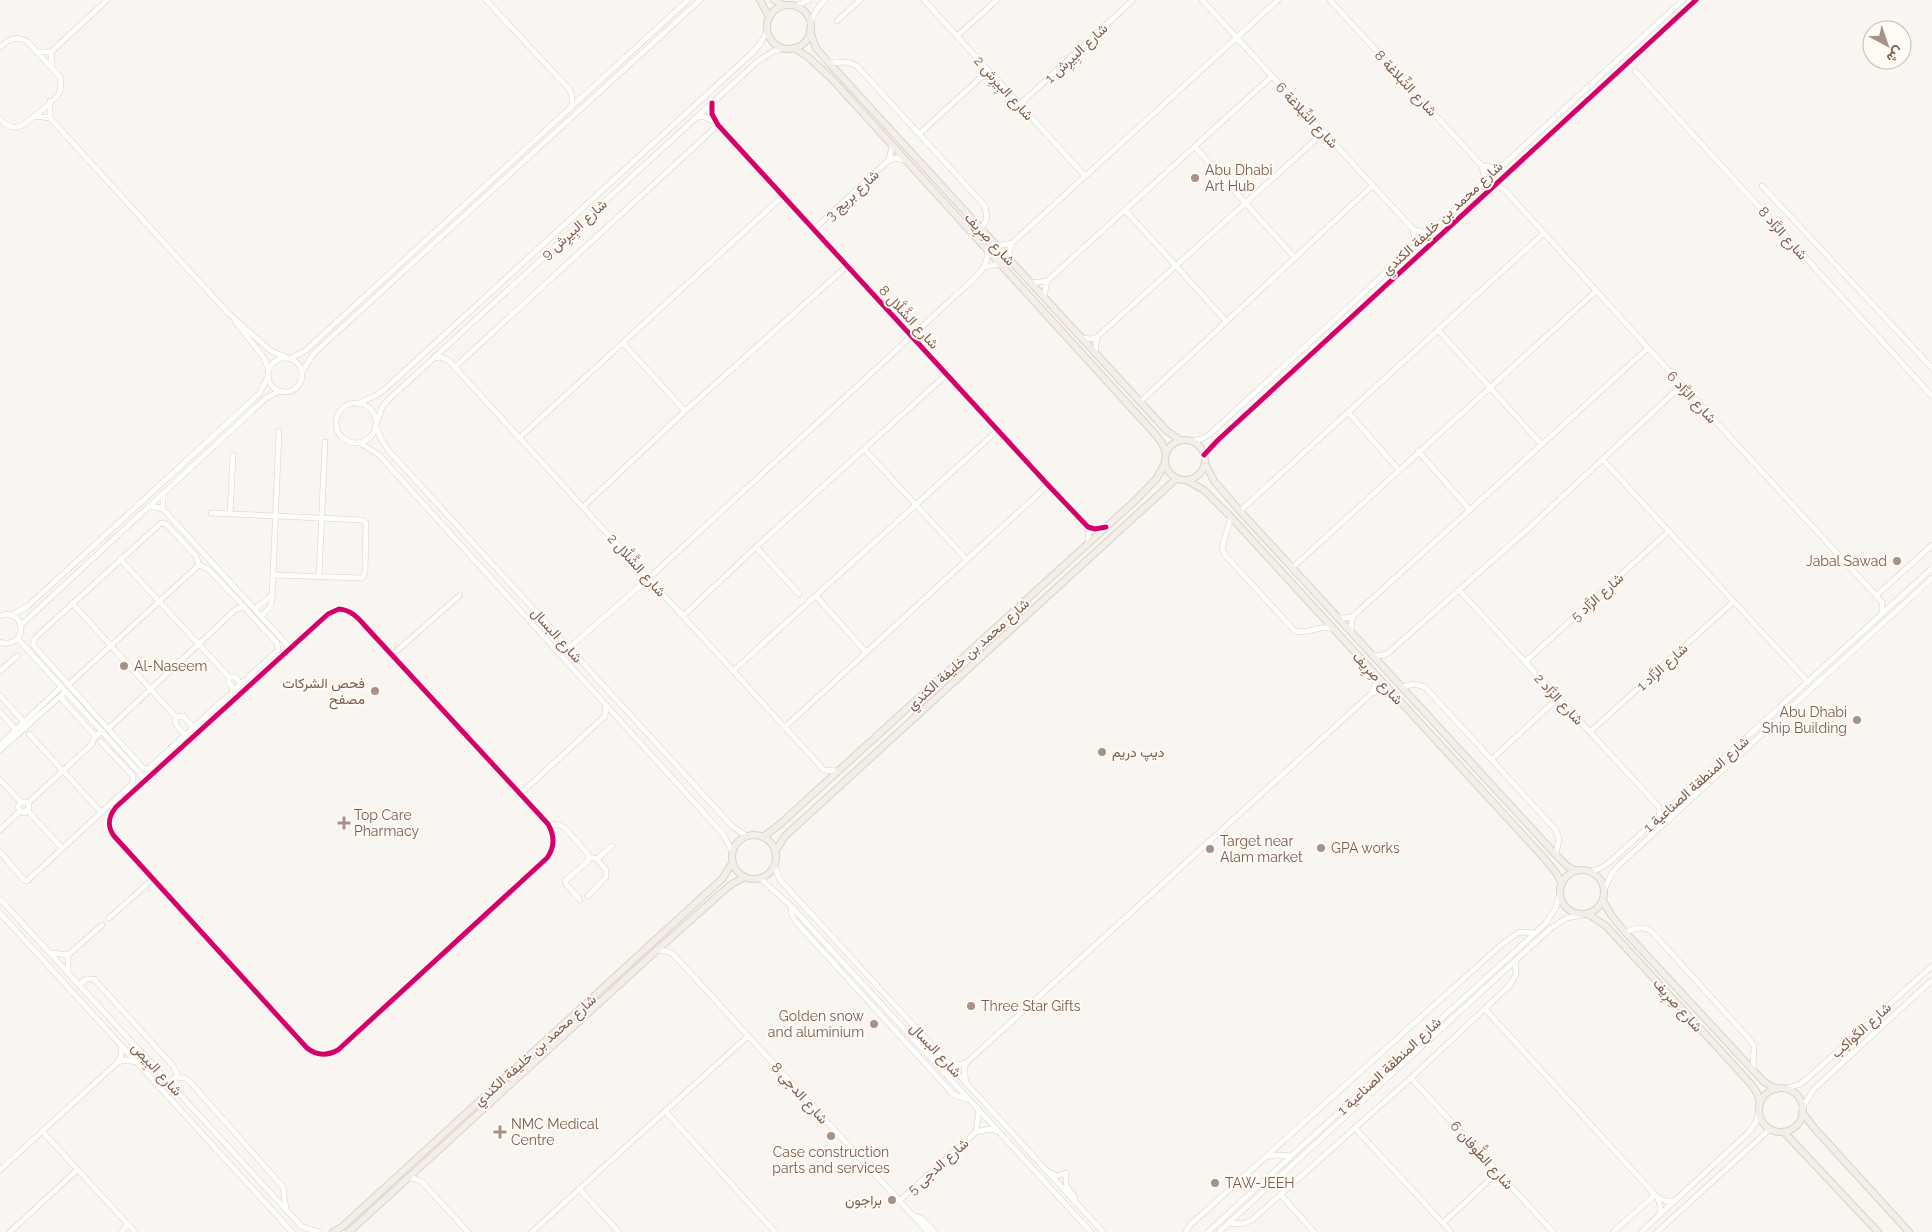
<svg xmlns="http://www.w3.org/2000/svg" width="1932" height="1232" font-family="Raleway,Vazirmatn,sans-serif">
  <rect width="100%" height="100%" fill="#f9f5f0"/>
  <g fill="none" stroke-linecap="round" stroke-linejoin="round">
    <g stroke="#d7d1cb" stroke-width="6">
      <g id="minor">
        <path d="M486,0L570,90L572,97V106"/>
        <path d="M924,0L1085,176"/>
        <path d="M1202,0L1413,229L1422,232H1428"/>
        <path d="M1330,0L1482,166L1485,181"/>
        <path d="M796,6L809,0"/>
        <path d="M837,21L860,0"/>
        <path d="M810,22L818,8L825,0"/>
        <path d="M957,36L997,0"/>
        <path d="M0,47C9,39 17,35 28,42L60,77C61,83 62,88 59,93C55,100 25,126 17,127C9,128 5,124 0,119"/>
        <path d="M37,52H51L107,0"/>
        <path d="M51,52L52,68"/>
        <path d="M829,63L848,62L857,66L985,206L987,219L981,229"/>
        <path d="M1635,71L1932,396"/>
        <path d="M50,101V118L228,313L271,351L286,357"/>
        <path d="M712,103V114L718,125L1048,485L1088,527L1095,529L1105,528"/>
        <path d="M1019,105L1133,0"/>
        <path d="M34,116L50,118"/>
        <path d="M697,117H705L715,122"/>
        <path d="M919,134L988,71"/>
        <path d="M1195,147L1295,258"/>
        <path d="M889,160L896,158L904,160"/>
        <path d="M1482,166L1498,168"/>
        <path d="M1762,186L1932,368"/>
        <path d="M1492,188L1499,187L1505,190L1648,348L1882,602V614"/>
        <path d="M1126,211L1226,321"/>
        <path d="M814,229L889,160L892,146"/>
        <path d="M1413,229L1415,244"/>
        <path d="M997,246L1012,243L1278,0"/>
        <path d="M1009,259V251L1012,243"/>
        <path d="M984,267L999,264"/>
        <path d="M1032,283L1047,281L1271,77"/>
        <path d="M1044,297L1047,281"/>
        <path d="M235,321L264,358L269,371"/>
        <path d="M1439,331L1541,444"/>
        <path d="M1082,338L1091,339L1097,337L1323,133"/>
        <path d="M623,343L685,411"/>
        <path d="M1095,353L1097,337"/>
        <circle cx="285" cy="375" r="17"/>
        <path d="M291,358L305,351L688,0"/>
        <path d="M434,358L441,357L449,361L824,770L837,771"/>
        <path d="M455,367L718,125"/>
        <path d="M302,372L313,354L700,0"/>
        <path d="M1140,402L1372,186"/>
        <circle cx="356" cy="423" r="20"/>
        <path d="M359,403L377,395L385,389L752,53L760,44L767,32"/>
        <path d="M1348,412L1398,469"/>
        <path d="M377,422L382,407L389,399L758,61L772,52L783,48"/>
        <path d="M376,426L381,439L388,450L732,826L746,836"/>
        <path d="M519,438L783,196"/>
        <path d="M1193,441L1202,439L1210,434L1683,0"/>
        <path d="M360,443L379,455L723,834L732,851"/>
        <path d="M865,450L967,560"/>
        <path d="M1418,451L1470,510"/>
        <path d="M1204,455L1218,440L1696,0"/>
        <path d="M1603,460L1808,682"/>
        <path d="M163,494V509"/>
        <path d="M148,507H156L163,509L290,648"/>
        <path d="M583,507L685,411L847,266"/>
        <path d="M1240,511L1544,233"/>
        <path d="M211,513L362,520L366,523L365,573L362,578L273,575"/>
        <path d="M230,514L233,455"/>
        <path d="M1231,517L1222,548L1225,555L1295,631C1307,635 1319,625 1332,628"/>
        <path d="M1088,527L1089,543"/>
        <path d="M756,547L799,594"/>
        <path d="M120,559L229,677"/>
        <path d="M1292,568L1596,291"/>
        <path d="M319,577L325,442"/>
        <path d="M1460,591L1659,807V817"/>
        <path d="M816,596L866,652"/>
        <path d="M1876,596L1932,545"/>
        <path d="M240,602L208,569L199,565L196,556L166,524L161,523L35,638L33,645L143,768L148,769L278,650L277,643L243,606"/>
        <path d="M72,603L176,717"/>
        <path d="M255,609L271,596"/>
        <path d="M339,609C352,610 359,619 367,628L548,824C555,836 555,847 547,858L338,1050C327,1056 317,1056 307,1048L114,836C107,826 108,817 116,807L328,614Z"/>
        <path d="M12,615L28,606L259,394L268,377"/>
        <path d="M0,616L6,614L16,617C28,630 17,648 0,642"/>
        <path d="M261,616L270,607L272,600L279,431"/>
        <path d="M683,616L756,547L947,374"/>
        <path d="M1338,617L1343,618L1352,617L1648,348"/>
        <path d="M21,625L266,398L280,391"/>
        <path d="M1351,632L1352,617"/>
        <path d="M18,639L146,780"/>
        <path d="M569,648L649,578L954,297C965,286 991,269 987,251"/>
        <path d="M392,655L460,595"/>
        <path d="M1373,655L1377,656L1387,654L1529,528L1682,385"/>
        <path d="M1525,662L1669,531"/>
        <path d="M0,671L17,656"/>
        <path d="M733,671L998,430"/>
        <path d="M68,685L199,565"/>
        <path d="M1402,687L1414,684L1425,687L1555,829L1559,838L1556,855"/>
        <path d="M235,690L229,683V677H235L241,684"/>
        <path d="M1372,693L1384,690L1390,691"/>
        <path d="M0,696L25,723"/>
        <path d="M60,697L96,737"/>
        <path d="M0,712L18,732"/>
        <path d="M784,728L1048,485"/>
        <path d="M108,729L235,610L244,606"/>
        <path d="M1590,732L1733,602"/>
        <path d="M29,734L101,812"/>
        <path d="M185,736L175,723L176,717L183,716L194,728"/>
        <path d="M0,745L61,687"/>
        <path d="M0,750L65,692"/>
        <path d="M1492,759L1558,698"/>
        <path d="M0,780L21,802"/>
        <path d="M519,795L605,716L606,705"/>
        <path d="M28,803L25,802H21L18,807L20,811L24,813L29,808L28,803L92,744L94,738L102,731"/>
        <path d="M28,811L62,848"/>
        <path d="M548,824L559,825L565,828L588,854V861L565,881L566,884L580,900"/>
        <path d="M0,830L20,811"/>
        <path d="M0,852L24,880L27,881L133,783V776L100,741"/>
        <path d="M589,857L597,859L612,846"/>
        <path d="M774,865L780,880L1103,1232"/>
        <path d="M1590,872L1601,868L1611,861L1932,568"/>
        <path d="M760,878L791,906L1091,1232"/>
        <path d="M1604,890L1611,875L1618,866L1932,578"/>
        <path d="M588,896L606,877V870L597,859"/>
        <path d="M0,899L302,1227L319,1232"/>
        <path d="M791,907L792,915L796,922L954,1095L967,1099"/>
        <path d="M0,913L292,1232"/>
        <path d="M109,918L153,879"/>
        <path d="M1625,932C1635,929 1643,925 1652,932L1750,1040L1754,1046L1753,1070"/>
        <path d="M657,950L667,951L673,954L928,1232"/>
        <path d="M51,953L68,955L102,925"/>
        <path d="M68,972V955"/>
        <path d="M79,985L86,979H94L173,1066L177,1073L176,1077"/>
        <path d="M1485,1009L1657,1197L1666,1201H1675"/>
        <path d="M118,1062L125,1060L137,1062"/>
        <path d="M949,1064L957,1065L966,1063L1372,693L1377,678"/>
        <path d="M1411,1078L1553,1232"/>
        <path d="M966,1082L964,1070L966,1063"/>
        <path d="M169,1083L176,1077L185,1078L190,1082L283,1187L286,1209"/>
        <path d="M1785,1089L1800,1084L1808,1078L1932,966"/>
        <path d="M1802,1108L1814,1089L1932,980"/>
        <path d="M666,1112L775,1232"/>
        <path d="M1355,1128L1451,1232"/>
        <path d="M42,1131L135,1232"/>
        <path d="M976,1132L979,1110"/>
        <path d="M1266,1157L1277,1155L1291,1156"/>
        <path d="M0,1170L118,1062L121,1056L122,1046"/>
        <path d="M1051,1173L1057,1176L1066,1173V1186L1075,1197"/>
        <path d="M407,1178H413L422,1182L468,1232"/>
        <path d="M579,1189L619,1232"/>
        <path d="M1281,1195L1314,1232"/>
        <path d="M1658,1198L1660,1206V1215"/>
        <path d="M899,1201L976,1132L989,1129L997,1131"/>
        <path d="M912,1215L921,1218L935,1232"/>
        <path d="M1229,1223L1242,1224L1252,1220L1411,1078L1510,985L1516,974L1515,961"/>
        <path d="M1443,1223L1498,1172"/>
        <path d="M10,1232L77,1170"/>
        <path d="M121,1232L128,1225"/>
        <path d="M532,1232L748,1036"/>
        <path d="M1186,1232L1190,1225L1501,945L1519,932L1534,933"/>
        <path d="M1208,1232L1546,923L1556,907L1560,892"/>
        <path d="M1219,1232L1551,928L1567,918L1582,915"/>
        <path d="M1613,1232L1655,1195"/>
        <path d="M1641,1232L1749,1132L1756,1122L1759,1110"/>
        <path d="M1657,1232L1770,1129"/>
      </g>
    </g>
    <g stroke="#dad1cc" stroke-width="8">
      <g id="major">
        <path d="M760,0L769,17"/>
        <path d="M774,0L784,5"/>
        <circle cx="789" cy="27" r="22"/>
        <path d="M810,31L816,48L829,63L1167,431L1180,440"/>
        <path d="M794,48L808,57L831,78L1155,434L1162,443L1166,453"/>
        <circle cx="1185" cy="460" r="20"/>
        <path d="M1205,463L1214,481L1240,511L1556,855L1567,866L1576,871"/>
        <path d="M1186,480L1204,490L1231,517L1545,859L1557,874L1562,884"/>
        <circle cx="754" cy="857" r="22"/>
        <path d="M763,837L779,825L1137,499L1157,478L1165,463"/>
        <path d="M775,852L785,836L1177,478"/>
        <circle cx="1582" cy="892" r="22"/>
        <path d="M1603,901L1611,915L1625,932L1764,1082L1776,1089"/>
        <path d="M1588,914L1606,926L1751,1084L1757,1093L1760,1103"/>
        <circle cx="1781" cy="1110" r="22"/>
        <path d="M1802,1112L1815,1129L1909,1232"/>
        <path d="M1784,1132L1878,1232"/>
        <path d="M333,1232L342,1227L723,878L732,863"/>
        <path d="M349,1232L657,950L729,886L744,877"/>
      </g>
    </g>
    <use href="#minor" stroke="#fefefd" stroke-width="5"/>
    <use href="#major" stroke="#f3eee8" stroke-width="6"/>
    <g stroke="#fffaf3" stroke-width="8">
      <g id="cycleway">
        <path d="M712,103V114L718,125L1048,485L1088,527L1095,529L1106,527"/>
        <path d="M1204,455L1218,440L1696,0"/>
        <path d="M339,609C352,610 359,619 367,628L548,824C555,836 555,847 547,858L338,1050C327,1056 317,1056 307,1048L114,836C107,826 108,817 116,807L328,614Z"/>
      </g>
    </g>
    <use href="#cycleway" stroke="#d6006c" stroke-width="5"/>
  </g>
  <g fill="#a69286" stroke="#fffaf3" stroke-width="2">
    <circle cx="1195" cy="178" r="5"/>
    <circle cx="1897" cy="561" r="5"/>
    <circle cx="124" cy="666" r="5"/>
    <circle cx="375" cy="691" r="5"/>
    <circle cx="1857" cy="720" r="5"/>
    <circle cx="1102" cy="752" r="5"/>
    <path d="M341.5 815.5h5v5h5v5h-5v5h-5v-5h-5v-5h5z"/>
    <circle cx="1321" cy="848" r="5"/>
    <circle cx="1210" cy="849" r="5"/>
    <circle cx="971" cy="1006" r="5"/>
    <circle cx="874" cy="1024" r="5"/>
    <path d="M497.5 1124.5h5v5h5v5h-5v5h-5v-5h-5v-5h5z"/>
    <circle cx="831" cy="1136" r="5"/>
    <circle cx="1215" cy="1183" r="5"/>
    <circle cx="892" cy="1200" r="5"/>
  </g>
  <g text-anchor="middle" stroke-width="4" stroke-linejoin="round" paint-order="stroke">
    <g font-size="14" fill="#7a5c4d" stroke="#fffaf3">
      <text transform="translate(1076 53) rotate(-43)" y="5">شارع البِيرِش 1</text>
      <text transform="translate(1406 83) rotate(47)" y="5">شارع التِّبلاغة 8</text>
      <text transform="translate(1004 88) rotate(48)" y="5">شارع البِيرِش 2</text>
      <text transform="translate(1307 115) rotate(47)" y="5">شارع التِّبلاغة 6</text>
      <text transform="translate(852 195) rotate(-43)" y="5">شارع بريج 3</text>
      <text transform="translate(1442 218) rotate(-43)" y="5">شارع محمد بن خليفة الكندي</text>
      <text transform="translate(574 229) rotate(-42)" y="5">شارع البِيرِش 9</text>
      <text transform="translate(1783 233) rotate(48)" y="5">شارع الزَّاد 8</text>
      <text transform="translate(990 239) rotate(47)" y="5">شارع صِرِيف</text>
      <text transform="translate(909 317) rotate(47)" y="5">شارع الشَّلَّال 8</text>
      <text transform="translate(1692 397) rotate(47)" y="5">شارع الزَّاد 6</text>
      <text transform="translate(637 565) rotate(48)" y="5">شارع الشَّلَّال 2</text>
      <text transform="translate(1597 597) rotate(-42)" y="5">شارع الزَّاد 5</text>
      <text transform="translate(557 635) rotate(48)" y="5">شارع البسال</text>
      <text transform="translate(968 654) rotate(-42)" y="5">شارع محمد بن خليفة الكندي</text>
      <text transform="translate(1662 667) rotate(-42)" y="5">شارع الزَّاد 1</text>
      <text transform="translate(1378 678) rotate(47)" y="5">شارع صِرِيف</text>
      <text transform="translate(1559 699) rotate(47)" y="5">شارع الزَّاد 2</text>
      <text transform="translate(1696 784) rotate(-42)" y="5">شارع المنطقة الصناعية 1</text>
      <text transform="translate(1678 1005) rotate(48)" y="5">شارع صِرِيف</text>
      <text transform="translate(1861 1030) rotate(-42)" y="5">شارع الكَواكِب</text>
      <text transform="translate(535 1050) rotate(-42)" y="5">شارع محمد بن خليفة الكندي</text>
      <text transform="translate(936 1050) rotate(47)" y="5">شارع البسال</text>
      <text transform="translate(1389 1066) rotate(-43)" y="5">شارع المنطقة الصناعية 1</text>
      <text transform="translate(157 1069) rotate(47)" y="5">شارع البِيص</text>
      <text transform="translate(800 1093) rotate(48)" y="5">شارع الدجى 8</text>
      <text transform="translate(1482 1155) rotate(48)" y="5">شارع الطُّوفان 6</text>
      <text transform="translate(938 1166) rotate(-42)" y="5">شارع الدجى 5</text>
    </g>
    <g font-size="14" fill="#7a5c4d" stroke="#fffaf3" text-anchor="start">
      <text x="1205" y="175">Abu Dhabi<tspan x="1205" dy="16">Art Hub</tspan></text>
      <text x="1887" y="566" text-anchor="end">Jabal Sawad</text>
      <text x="134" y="671">Al-Naseem</text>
      <text x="365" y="688" text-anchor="end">فحص الشركات<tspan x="365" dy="16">مصفح</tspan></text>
      <text x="1847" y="717" text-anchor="end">Abu Dhabi<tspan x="1847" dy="16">Ship Building</tspan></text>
      <text x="1112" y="757">دیپ دریم</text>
      <text x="354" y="820">Top Care<tspan x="354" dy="16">Pharmacy</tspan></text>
      <text x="1220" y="846">Target near<tspan x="1220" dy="16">Alam market</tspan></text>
      <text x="1331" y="853">GPA works</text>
      <text x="981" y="1011">Three Star Gifts</text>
      <text x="864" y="1021" text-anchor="end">Golden snow<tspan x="864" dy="16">and aluminium</tspan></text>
      <text x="511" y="1129">NMC Medical<tspan x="511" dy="16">Centre</tspan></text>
      <text x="831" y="1157" text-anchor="middle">Case construction<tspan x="831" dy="16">parts and services</tspan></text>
      <text x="1225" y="1188">TAW-JEEH</text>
      <text x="882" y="1205" text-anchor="end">براجون</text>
    </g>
  </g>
  <g transform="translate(1887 45) rotate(140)"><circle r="24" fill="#fffaf3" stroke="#cabbb1"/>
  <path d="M0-4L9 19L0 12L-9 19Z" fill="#a69286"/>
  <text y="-8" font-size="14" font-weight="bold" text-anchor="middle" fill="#7a5c4d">ش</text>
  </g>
</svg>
